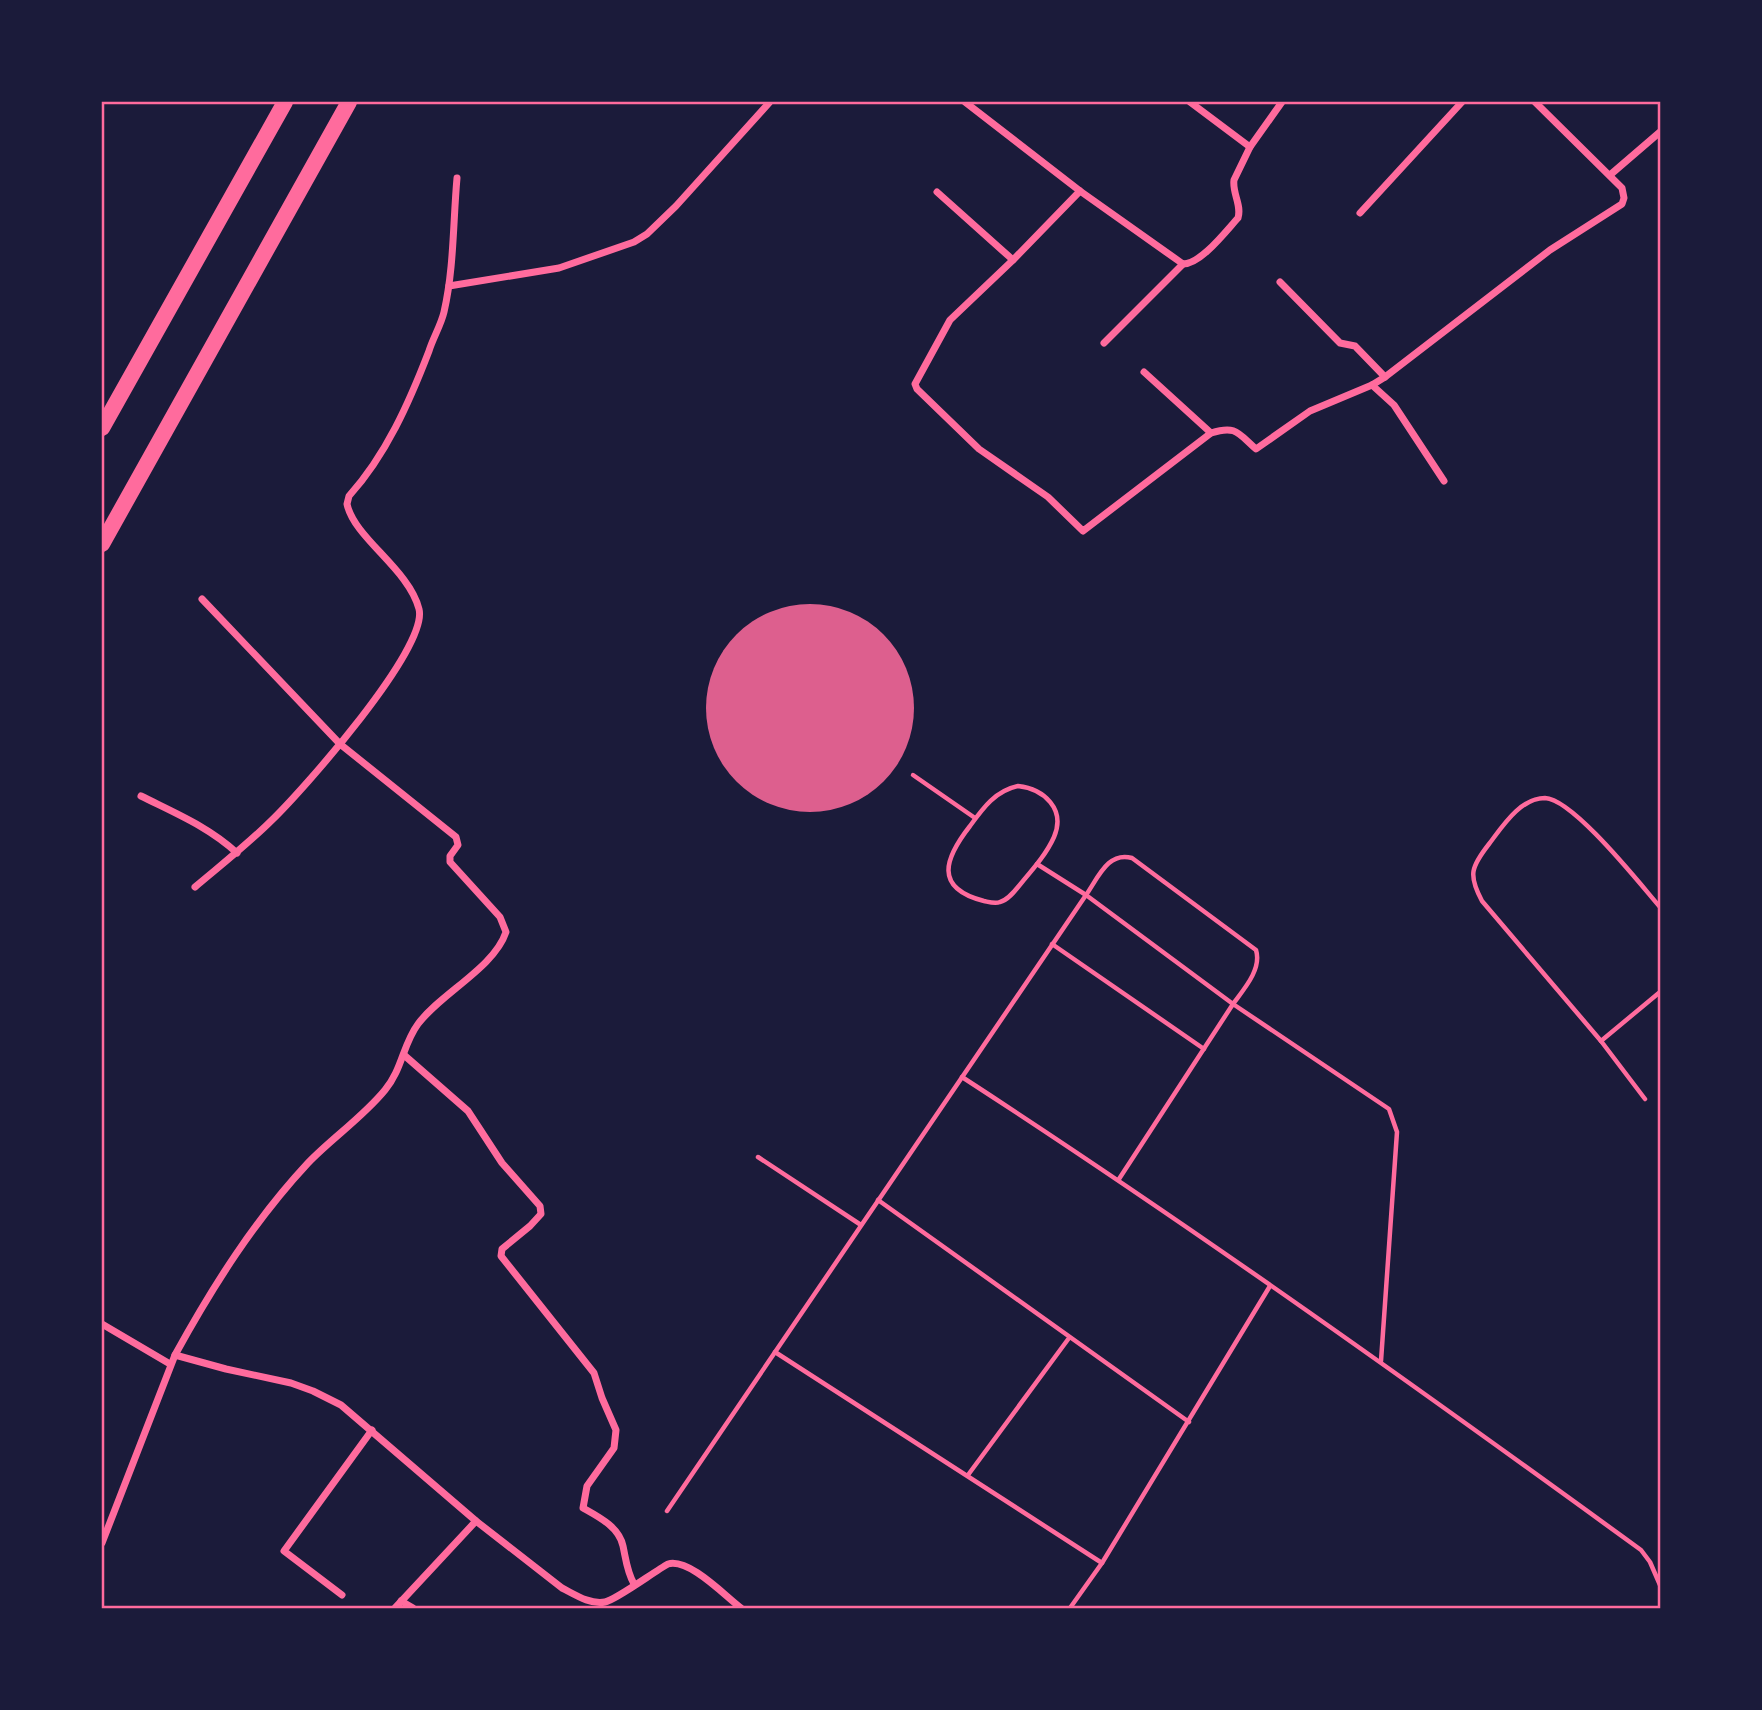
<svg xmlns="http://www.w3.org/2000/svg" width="1762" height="1710" font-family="Poppins,sans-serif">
  <rect width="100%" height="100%" fill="#1b1b3a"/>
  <circle fill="#dd5f8e" cx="810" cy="708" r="104"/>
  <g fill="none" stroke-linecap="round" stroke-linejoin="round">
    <g stroke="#ff6b9d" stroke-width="4.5">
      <path d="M913,775L975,818"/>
      <path d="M1018,786C1044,789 1066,809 1054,837C1047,853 1034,868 1023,881C1017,888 1009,900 1000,902C995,904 989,902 984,901C933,888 945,858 970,826C983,808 995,791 1018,786Z"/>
      <path d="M1052,944L1204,1049"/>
      <path d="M1601,1041L1660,992"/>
      <path d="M962,1077C1193,1227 1418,1388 1641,1550L1650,1562L1660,1585"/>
      <path d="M1645,1099L1601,1041L1482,901C1468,875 1471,867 1489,844C1502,827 1520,798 1545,798C1573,799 1640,884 1660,907"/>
      <path d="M758,1157L861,1225"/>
      <path d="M1119,1179L1233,1004C1244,989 1262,969 1256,950L1132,858C1108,851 1098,878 1086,895L1233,1004L1389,1109L1397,1132L1381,1361"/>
      <path d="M878,1200L1189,1422"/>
      <path d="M775,1352L1102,1563"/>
      <path d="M968,1475L1069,1338"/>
      <path d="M667,1511L1086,895L1037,864"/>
      <path d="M1070,1608L1102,1563L1270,1286"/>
    </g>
    <g stroke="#ff6b9d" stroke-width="7">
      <path d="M965,102L1080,191L1183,264C1201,264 1226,231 1238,218C1242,205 1232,193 1234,180L1250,147L1282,102"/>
      <path d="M1190,102L1250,147"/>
      <path d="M1610,175L1660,132"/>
      <path d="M1080,191L1013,260L950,320L915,384L917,389L979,449L1048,497L1083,531L1211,433C1236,425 1238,433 1256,449L1310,411L1372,385L1385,377L1550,250L1622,204L1624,198L1622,188L1535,102"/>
      <path d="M937,192L1013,260"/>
      <path d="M1360,213L1462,102"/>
      <path d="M1280,282L1340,343L1355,346L1385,377"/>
      <path d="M449,286L559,268L634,242L647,234L676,206L769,103"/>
      <path d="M1104,343L1183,264"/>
      <path d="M1144,372L1211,433"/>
      <path d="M1372,385L1394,405L1444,481"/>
      <path d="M141,796C175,813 209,827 237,853"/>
      <path d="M195,887C221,865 248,844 272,820C303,790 429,648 419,609C409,569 354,538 347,504L349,496C386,455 409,403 429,351C433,338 441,325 444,312C454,269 453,222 457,178"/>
      <path d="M404,1055L468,1111L502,1163L540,1206L541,1214L530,1226L502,1249L501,1256L594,1373L602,1398L616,1430L614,1448L587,1486L583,1508C599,1517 619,1527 623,1546C626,1560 627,1572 634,1584"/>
      <path d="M102,1324L170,1364"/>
      <path d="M175,1355C213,1286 254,1221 308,1163C332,1138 363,1117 385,1090C402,1070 403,1044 418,1024C441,993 494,968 506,932L500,917L450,862V856L458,845L456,837L340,744L202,599"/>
      <path d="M102,1543L175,1355L226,1369L291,1383L313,1391L341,1405L476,1521L562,1588C574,1594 590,1605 605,1602C616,1600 655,1571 668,1564C689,1558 724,1595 741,1608"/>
      <path d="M342,1595L284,1551L372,1430"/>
      <path d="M401,1601L413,1608"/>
      <path d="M395,1608L476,1521"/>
    </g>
    <g stroke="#ff6b9d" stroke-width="16">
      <path d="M102,428L285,102"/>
      <path d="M102,544L349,102"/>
    </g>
  </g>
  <rect width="1762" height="1710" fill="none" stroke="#1b1b3a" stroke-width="206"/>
  <rect x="103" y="103" width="1556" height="1504" fill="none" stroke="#ff6b9d" stroke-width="2.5"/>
</svg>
